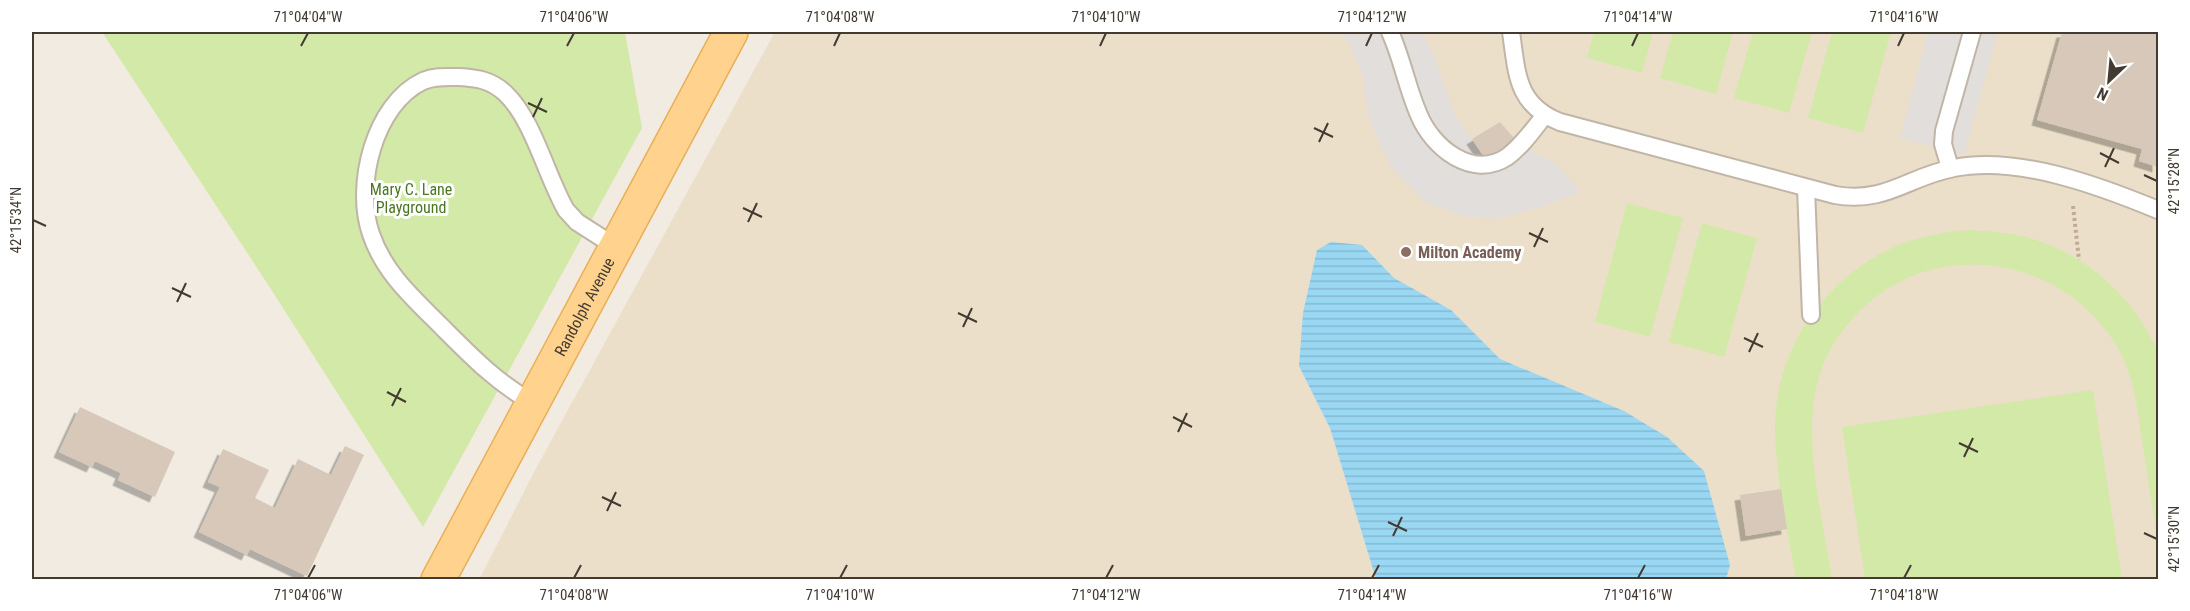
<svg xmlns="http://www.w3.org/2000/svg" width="2190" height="611" font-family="'Roboto Condensed',sans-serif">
  <defs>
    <pattern id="water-rules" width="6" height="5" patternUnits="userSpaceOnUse" patternTransform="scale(1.5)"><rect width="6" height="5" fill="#99d7f3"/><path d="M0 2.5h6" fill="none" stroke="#85b9d1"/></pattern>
    <filter id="shadow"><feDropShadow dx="-5.5" dy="5.5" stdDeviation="0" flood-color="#0004"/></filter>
  </defs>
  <rect width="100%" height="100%" fill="#f2ebe1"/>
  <path fill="#ecdfca" d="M775,32H2158V579L479,580L534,472Z"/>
  <g fill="#d2e9a7">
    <path d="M102,32H625L642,128L423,527L267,283Z"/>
    <path d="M1594,32H1653L1642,73L1587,58Z"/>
    <path d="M1673,32H1733L1716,94L1660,78Z"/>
    <path d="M1753,32H1812L1789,113L1734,98Z"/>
    <path d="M1832,32H1891L1863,133L1808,118Z"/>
    <path d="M1627,203L1683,218L1650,337L1595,322Z"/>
    <path d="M1702,223L1757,238L1724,357L1669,342Z"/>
    <path d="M1969,230C1991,232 2013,232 2033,239C2089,256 2135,299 2158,352V545C2153,512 2148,479 2143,447C2138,414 2135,379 2119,350C2065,255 1932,233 1856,315C1839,333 1825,354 1819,377C1801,437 1823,518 1832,579L1796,580C1788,531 1776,480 1775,431C1773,348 1830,269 1907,242C1927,235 1948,232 1969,230Z"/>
    <path d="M2093,390L2122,579H1865L1842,427Z"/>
  </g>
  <g fill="#e2dedb">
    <path d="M1339,32H1422L1435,59L1456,117L1489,164L1520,145L1556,164L1580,192L1542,207L1499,218L1466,217L1427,203L1391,167L1369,120L1362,74L1349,43Z"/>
    <path d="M1928,32H1987L1997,34L1964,155L1900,138Z"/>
  </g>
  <path fill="url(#water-rules)" d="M1331,242L1362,245L1394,278L1451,310L1500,359L1624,411L1667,437L1704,471L1730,565L1726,579H1376L1330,428L1299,366L1303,313L1317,250Z"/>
  <g fill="#d7c8b9" filter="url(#shadow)">
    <path d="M2062,32H2158V167L2139,161L2142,149L2037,120Z"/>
    <path d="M1500,122L1520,145L1489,164L1472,139Z"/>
    <path d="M80,407L175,452L155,497L118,480L121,473L95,461L92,467L59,452Z"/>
    <path d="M345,446L364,455L307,576L250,549L247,555L199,532L220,487L208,482L223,449L269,470L255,498L275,508L298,459L331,475Z"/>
    <path d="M1781,489L1787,529L1746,536L1740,495Z"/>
  </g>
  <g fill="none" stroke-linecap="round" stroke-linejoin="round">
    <g stroke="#c0b5a7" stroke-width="20">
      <g id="lane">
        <path d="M1390,32C1402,58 1407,88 1419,115C1432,147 1472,180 1507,157C1522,146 1533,130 1544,116"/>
        <path d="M1511,32C1517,73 1516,105 1560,122L1835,195C1886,204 1909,176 1954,168C2017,155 2100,186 2158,210"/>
        <path d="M1950,168L1943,144L1944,131L1972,32"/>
        <path d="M1806,188L1811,315"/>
        <path d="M533,403C497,383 471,356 442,327C414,299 384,273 371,234C354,186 374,104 423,81C435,76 447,77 459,77C477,78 491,80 505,93C533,119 546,175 566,210L577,222L616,247"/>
      </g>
    </g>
    <g stroke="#e9af58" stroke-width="36">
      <g id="primary">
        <path id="s1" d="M438,580L731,32"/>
      </g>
    </g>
    <path stroke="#c0ac94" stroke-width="4" stroke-dasharray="3 3" stroke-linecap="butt" d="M2073,206L2079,260"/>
    <use href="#lane" stroke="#fff" stroke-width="16"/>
    <use href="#primary" stroke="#ffd38d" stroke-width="33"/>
  </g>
  <path fill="none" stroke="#433b32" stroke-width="2" d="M301,46L308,33M567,46L574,33M834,46L840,33M1100,46L1106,33M1366,46L1372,33M1632,46L1638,33M1898,46L1904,33M528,103L547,112M533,117L542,98M1314,128L1333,137M1319,142L1328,123M2100,153L2119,163M2105,167L2114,148M2144,175L2157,181M743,208L762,217M33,220L46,226M748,222L757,203M1529,233L1548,242M1534,247L1543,228M172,288L191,297M177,302L186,283M958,313L977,322M963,327L972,308M1744,338L1763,347M1749,352L1758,333M387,392L406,402M392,406L401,388M1173,417L1192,427M1178,432L1187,413M1959,443L1978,452M1964,457L1973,438M602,497L621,506M607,511L616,492M1388,522L1407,531M2144,533L2157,539M1393,536L1402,517M308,578L315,565M574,578L581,565M840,578L847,565M1106,578L1113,565M1372,578L1379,565M1638,578L1645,565M1904,578L1911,565"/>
  <circle fill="#8d6e63" stroke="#fff" stroke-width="2" cx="1406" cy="252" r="6"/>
  <g text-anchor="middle" stroke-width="6" stroke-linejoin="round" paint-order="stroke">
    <g font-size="16" fill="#4b7723" stroke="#fff">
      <text x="411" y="195">Mary C. Lane<tspan x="411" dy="18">Playground</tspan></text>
    </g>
    <g font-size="16" font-weight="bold" fill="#785e54" stroke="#fff" text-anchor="start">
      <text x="1418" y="258">Milton Academy</text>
    </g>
    <g font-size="16" fill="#433b32" stroke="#fff">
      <text dy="6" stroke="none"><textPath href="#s1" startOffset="310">Randolph Avenue</textPath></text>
    </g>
  </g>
  <rect width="2190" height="611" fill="none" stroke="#ffffff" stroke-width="66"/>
  <g transform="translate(2109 81) rotate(206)" stroke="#ffffff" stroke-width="4.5" paint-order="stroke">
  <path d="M0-4.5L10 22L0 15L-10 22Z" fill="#433b32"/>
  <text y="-9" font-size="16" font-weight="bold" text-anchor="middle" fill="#433b32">N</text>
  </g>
  <rect x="33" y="33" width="2124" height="545" fill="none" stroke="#433b32" stroke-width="2"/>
  <g font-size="15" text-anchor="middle" fill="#433b32">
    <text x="308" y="22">71°04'04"W</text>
    <text x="574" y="22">71°04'06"W</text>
    <text x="840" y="22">71°04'08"W</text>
    <text x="1106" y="22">71°04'10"W</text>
    <text x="1372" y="22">71°04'12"W</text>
    <text x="1638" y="22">71°04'14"W</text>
    <text x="1904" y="22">71°04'16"W</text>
    <text transform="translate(2174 181) rotate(-90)" y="5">42°15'28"N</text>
    <text transform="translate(16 220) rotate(-90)" y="5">42°15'34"N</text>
    <text transform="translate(2174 539) rotate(-90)" y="5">42°15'30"N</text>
    <text x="308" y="600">71°04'06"W</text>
    <text x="574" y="600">71°04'08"W</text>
    <text x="840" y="600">71°04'10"W</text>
    <text x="1106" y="600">71°04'12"W</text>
    <text x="1372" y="600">71°04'14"W</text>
    <text x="1638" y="600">71°04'16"W</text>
    <text x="1904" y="600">71°04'18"W</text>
  </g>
</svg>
